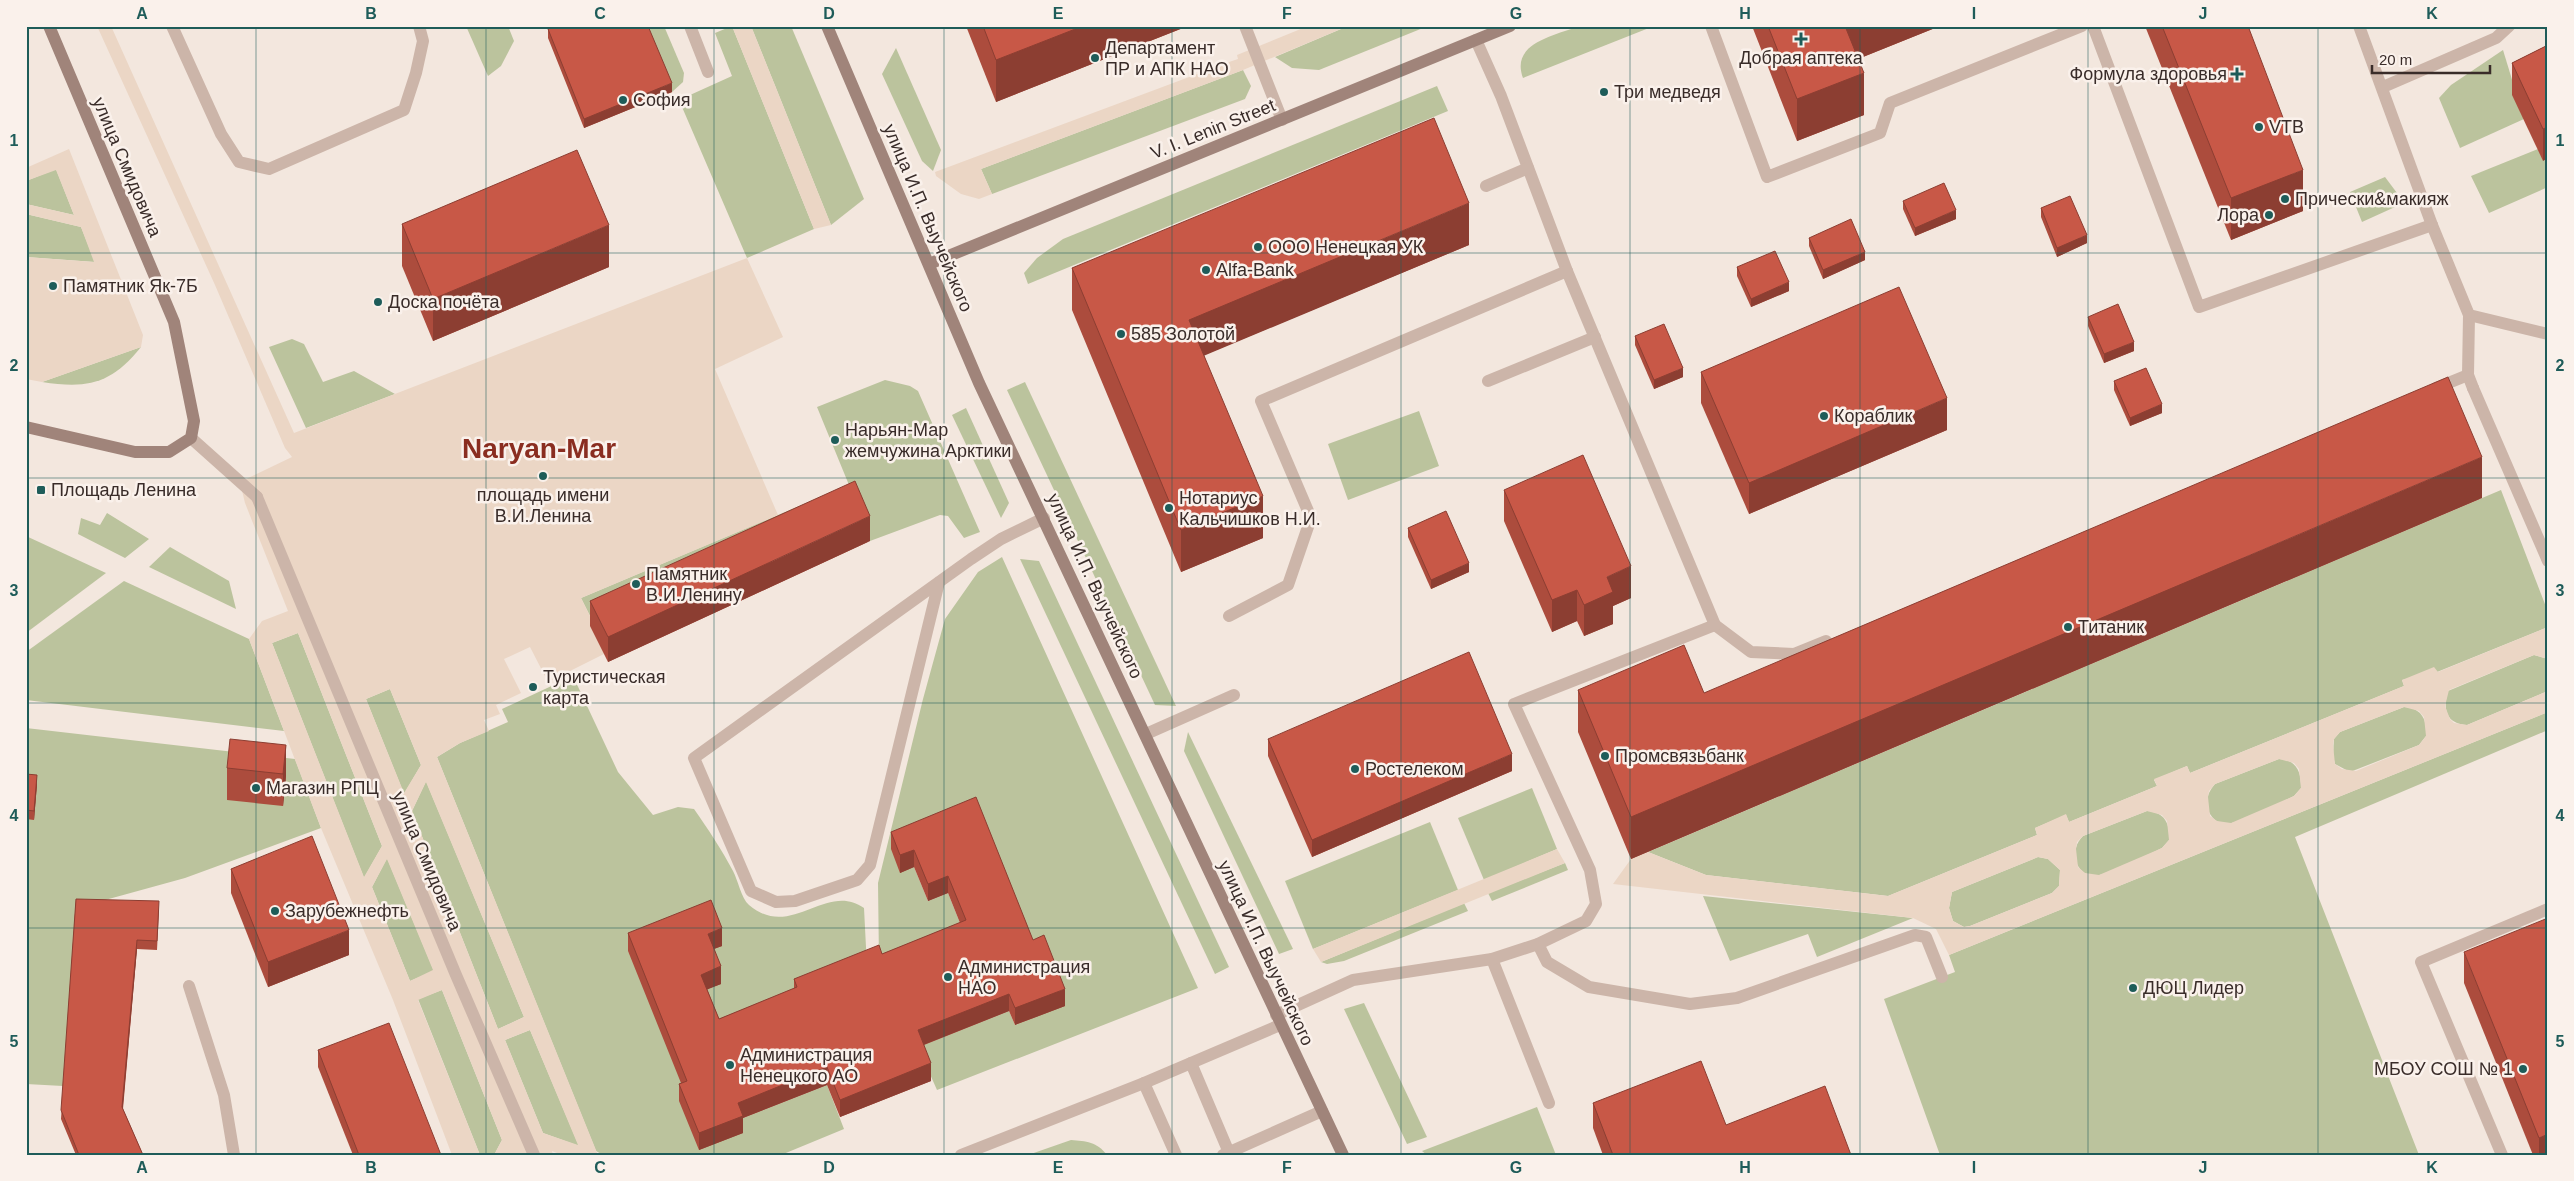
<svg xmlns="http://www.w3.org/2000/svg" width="2574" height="1181" font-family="Helvetica,sans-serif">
  <rect width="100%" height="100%" fill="#f3e7de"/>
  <g fill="#bbc39d">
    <path d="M466,26H508L514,41L501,66L488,76Z"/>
    <path d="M645,26H664L684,73L683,82L672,92Z"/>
    <path d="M732,26L814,229L747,258L679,100L732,76L715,33Z"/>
    <path d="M751,26H791L864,199L831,225Z"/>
    <path d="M1348,26H1428L1319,70L1292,68L1275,57Z"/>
    <path d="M1579,26H1654L1523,78C1510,43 1554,36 1579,26Z"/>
    <path d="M896,48L941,150L933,171L922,161L882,74Z"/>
    <path d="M2503,50L2524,119L2460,148L2439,98L2451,85Z"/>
    <path d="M1243,70L1251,86L1245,99L992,194L981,169Z"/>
    <path d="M1437,86L1448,111L1028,284L1024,273L1037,258L1063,239Z"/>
    <path d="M2538,149L2543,160L2548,158V187L2489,213L2471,176Z"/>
    <path d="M56,169L74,215L26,204V181Z"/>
    <path d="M2385,177L2397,193L2395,207L2362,222L2350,192Z"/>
    <path d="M26,214L81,227L95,262L26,257Z"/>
    <path d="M292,339L304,344L323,382L354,371L395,394L306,428L269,347Z"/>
    <path d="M141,347C111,384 88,389 42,382Z"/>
    <path d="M885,380L910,386L918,391L980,532L964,538L948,516L940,515L870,541L855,506L594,624L581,598L849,485L817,407Z"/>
    <path d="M1025,382L1176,706L1155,705L1007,390Z"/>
    <path d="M966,408L1009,503L1001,518L952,415Z"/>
    <path d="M1419,411L1439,466L1348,500L1328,444Z"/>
    <path d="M2501,490L2548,612V627L2437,672L2402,680L2404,686L2190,773L2187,766L2154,780L2157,786L2069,822L2066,815L2035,828L2037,835L1888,896L1706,875L1648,852Z"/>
    <path d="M107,513L149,539L125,558L78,534L81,518L100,525Z"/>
    <path d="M26,536L106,573L26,633Z"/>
    <path d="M170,547L229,581L236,609L149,567Z"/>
    <path d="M1002,557L1198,988L937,1090L918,1047L1009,1011L1015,1025L1065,1005L1044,953L914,867L928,901L948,893L966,938L879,962L878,883L923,699L945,619L978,572Z"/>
    <path d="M1020,559L1039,561L1229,967L1215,974Z"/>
    <path d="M124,581L249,639L284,731L26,700V652Z"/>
    <path d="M298,633L382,846L364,878L272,643Z"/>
    <path d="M2534,655L2548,659V691L2467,725C2445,724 2443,708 2448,691Z"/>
    <path d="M573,676L618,772L653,815L678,807L694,809C708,829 722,850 733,871C738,880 741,898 749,905C791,941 826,881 864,908L867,967L719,1037L628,951L738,1120L827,1085L844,1129L781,1155H603L596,1151L437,757L460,743L508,722L502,709Z"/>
    <path d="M390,689L421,765L404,794L366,699Z"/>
    <path d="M2404,707C2422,708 2427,720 2426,736L2419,745L2350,772L2335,764L2333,756L2334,739L2340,732Z"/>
    <path d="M2548,712V730L2295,837L2419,1155H1940L1884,999L1955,972L1949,955Z"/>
    <path d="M26,728L295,759L321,828L185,878L76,908L63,1086L26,1084Z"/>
    <path d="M1188,732L1293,949L1279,954L1184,751Z"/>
    <path d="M2279,759C2297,760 2301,772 2301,788L2294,796C2282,802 2235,825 2225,824C2217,823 2210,817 2208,809C2206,799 2208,792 2215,784Z"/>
    <path d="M426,781L524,1017L498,1029L412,811Z"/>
    <path d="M1532,788L1557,849L1484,880L1458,818Z"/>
    <path d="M2147,811C2165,812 2170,824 2169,840L2162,848C2150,854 2103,877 2093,876C2085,875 2078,869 2076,861C2074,851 2076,843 2083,836Z"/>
    <path d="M1430,822L1458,890L1313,949L1285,881Z"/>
    <path d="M2038,857L2048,859L2060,870L2059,886L2052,893L1970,926L1964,927L1953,921L1949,908L1952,892Z"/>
    <path d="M387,858L434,971L410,981L372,887Z"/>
    <path d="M1565,863L1568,870L1492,901L1488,893Z"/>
    <path d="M1703,896L1913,918L1817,957L1808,934L1730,961Z"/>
    <path d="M1464,903L1468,911L1344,961L1327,964L1321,962Z"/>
    <path d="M442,990L502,1140L494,1155H480L418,999Z"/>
    <path d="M1364,1003L1427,1137L1407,1144L1344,1009Z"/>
    <path d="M530,1030L579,1146L543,1133L505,1040Z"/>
    <path d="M1537,1107L1556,1155H1427L1422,1151Z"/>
    <path d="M1071,1140C1086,1141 1097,1142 1107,1155H1028Z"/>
  </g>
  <g fill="#ebd6c5" fill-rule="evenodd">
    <path d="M97,26H111L294,433L747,258L783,337L715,369L778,515L581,598L594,624L604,654L548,682L530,647L504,659L521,693L496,705L500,714L484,720L489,731L460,743L437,757L598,1155H562L552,1151L553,1155H494L502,1140L442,990L418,1000L480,1155H452L393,1000L321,828L249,639L262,621L288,611L245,503L240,482L292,457L285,448L215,285ZM298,633L382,846L364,877L272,643ZM390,689L421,765L404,793L366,699ZM426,782L524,1017L498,1029L412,811ZM387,859L433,970L410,981L372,887ZM530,1030L578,1145L543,1133L505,1040Z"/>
    <path d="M732,26H751L831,225L814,229Z"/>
    <path d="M1308,26H1348L1243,70L981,169L992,194L979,199L961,194L936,176L935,172L1232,61L1238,59L1237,55Z"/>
    <path d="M69,149L143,335L141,347L42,382L26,379V257L94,262L81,227L26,214V204L74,215L56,170L26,181V168Z"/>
    <path d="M2548,627V659L2534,655L2449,690L2445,706L2450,719L2454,723L2467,725L2548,691V712L1949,955L1936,929L1913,918L1613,884L1631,859L1648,852L1706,875L1888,896L2037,835L2035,828L2066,814L2069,822L2157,786L2154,779L2187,766L2190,773L2404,686L2402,680L2434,667L2438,672ZM2404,707L2419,711L2424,717L2426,736L2419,745L2356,771L2342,769L2335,764L2333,745L2334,739L2340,732ZM2279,759L2294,763L2299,769L2301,788L2294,796L2231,823L2217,821L2210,816L2208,797L2209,791L2215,784ZM2147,811L2162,815L2167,821L2169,840L2162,848L2099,875L2085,873L2078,867L2076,849L2077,842L2083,836ZM2038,857L2048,859L2060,870L2059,886L2052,893L1970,926L1964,927L1953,921L1949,908L1952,892Z"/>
    <path d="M1557,849L1565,863L1321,962L1313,949Z"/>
  </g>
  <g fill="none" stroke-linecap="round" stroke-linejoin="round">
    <g stroke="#ccb5a9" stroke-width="12">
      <path d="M172,26L221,134L239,162L269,169L404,110L416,73L423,41L419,26"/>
      <path d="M690,26L708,72"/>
      <path d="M1245,26L1282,120"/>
      <path d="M1711,26L1767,177L1880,133L1890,103L2082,26"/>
      <path d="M2093,26L2199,307L2432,225"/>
      <path d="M1476,40L1501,96L1567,271L1715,625L1751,652L1794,654L1826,641"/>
      <path d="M2383,87L2496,38L2509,26"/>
      <path d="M1486,186L1528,168"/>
      <path d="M2469,315L2548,334"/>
      <path d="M1488,381L1595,337"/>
      <path d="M2436,388L2468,375"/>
      <path d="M2473,388L2548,561"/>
      <path d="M191,438L257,497"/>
      <path d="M939,582L870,865L857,880L795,901L776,902L751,891L694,758L971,559L1001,539L1044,518"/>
      <path d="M1229,616L1288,585L1311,518L1261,401L1567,271"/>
      <path d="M1146,734L1234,695"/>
      <path d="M1538,944L1547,962L1589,987L1690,1004L1737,998L1915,935L1926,937L1942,977"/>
      <path d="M1492,959L1549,1103"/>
      <path d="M189,986L224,1095L234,1155"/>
      <path d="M1276,1015L1353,980L1492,959L1538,944L1586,921L1596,904L1590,870L1514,704L1715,625"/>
      <path d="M1191,1063L1230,1155"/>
      <path d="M1144,1083L1176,1155"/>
      <path d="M961,1155L1144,1083L1280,1025"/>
      <path d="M1223,1155L1322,1111"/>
      <path d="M2502,1155L2421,962L2548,909"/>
    </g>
    <g stroke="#ccb5a9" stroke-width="12">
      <path d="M2359,26L2432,225L2469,315L2468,375L2473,388"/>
      <path d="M257,497L456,975L534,1155"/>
    </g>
    <g stroke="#a0847a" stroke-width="12">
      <path d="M827,26L979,383L1343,1155"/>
      <path d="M929,264L1510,26"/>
      <path d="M26,427L135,452H169L191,438L194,421L174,322L49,26"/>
    </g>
  </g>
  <g fill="#ac4c3d">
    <path d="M966,26H1188L996,102Z"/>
    <path d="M1752,26H1940L1858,59L1864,115L1797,141Z"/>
    <path d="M2145,26H2248L2303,211L2231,240Z"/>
    <path d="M548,29L672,92L584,128L548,38Z"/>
    <path d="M2548,45L2543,161L2512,95V63Z"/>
    <path d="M1903,201L1956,219L1915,236L1903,209Z"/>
    <path d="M2041,208L2087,243L2057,257L2041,217Z"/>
    <path d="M402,224L609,267L433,341L402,266Z"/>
    <path d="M1809,238L1865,260L1823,279L1809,246Z"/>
    <path d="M1469,245L1204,355L1263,538L1181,572L1072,310V268Z"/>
    <path d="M1737,267L1789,291L1751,307L1737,276Z"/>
    <path d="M2088,317L2134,351L2104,363L2088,326Z"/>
    <path d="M1635,336L1683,377L1654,389L1635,345Z"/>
    <path d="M1701,372L1947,430L1749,514L1701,403Z"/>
    <path d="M2114,381L2162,413L2130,426L2114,390Z"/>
    <path d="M1504,490L1631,598L1613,606V624L1584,636L1577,621L1552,632L1504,521Z"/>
    <path d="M2482,498L1631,859L1578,732V690L1704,693Z"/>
    <path d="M1408,528L1469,572L1431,589L1408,537Z"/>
    <path d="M870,541L608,662L590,626V601Z"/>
    <path d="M1268,739L1512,771L1312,857L1268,756Z"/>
    <path d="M286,745V776L283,806L227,800V768Z"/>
    <path d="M26,774L37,784L34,820L26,819Z"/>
    <path d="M891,832L1033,940L1065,1006L1015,1025L1009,1011L924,1045L931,1081L840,1117L827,1085L743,1118V1133L699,1150L679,1101V1084L681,1083L628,951V933L722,946L714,949L721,984L707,989L719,1019L794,989V979L882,954L960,923L948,893L928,901L914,867L900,873L891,849Z"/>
    <path d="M231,869L349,955L268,987L231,893Z"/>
    <path d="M76,899L159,910L157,950L137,949L123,1109L143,1155H76L61,1119Z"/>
    <path d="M2464,952L2548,1155H2533L2464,983Z"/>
    <path d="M318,1050L441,1155H353L318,1067Z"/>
    <path d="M1593,1103L1726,1125L1851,1155H1603L1593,1128Z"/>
  </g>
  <g fill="#8c3e32">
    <path d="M1083,26H1188L996,102V60Z"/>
    <path d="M1843,26H1940L1843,65Z"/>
    <path d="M1864,73V115L1797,141V99Z"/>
    <path d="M672,83V92L584,128V119Z"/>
    <path d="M2548,127V158L2543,161V129Z"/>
    <path d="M2303,170V211L2231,240V198Z"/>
    <path d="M1469,203V245L1189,362V320Z"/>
    <path d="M1956,210V219L1915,236V228Z"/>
    <path d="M609,225V267L433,341V299Z"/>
    <path d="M2087,235V243L2057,257V248Z"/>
    <path d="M1865,252V260L1823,279V270Z"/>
    <path d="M1789,282V291L1751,307V299Z"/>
    <path d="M2134,342V351L2104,363V354Z"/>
    <path d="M1683,368V377L1654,389V380Z"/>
    <path d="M1947,398V430L1749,514V483Z"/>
    <path d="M2162,404V413L2130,426V418Z"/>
    <path d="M2482,457V498L1631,859V817Z"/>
    <path d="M1263,496V538L1181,572V530Z"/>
    <path d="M870,516V541L608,662V637Z"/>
    <path d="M1469,563V572L1431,589V580Z"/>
    <path d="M1631,566V598L1613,606V624L1584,636V605L1607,577Z"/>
    <path d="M1577,590V621L1552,632V600Z"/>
    <path d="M286,745V776L283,806V774Z"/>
    <path d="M1512,754V771L1312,857V840Z"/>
    <path d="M37,775V784L34,820V811Z"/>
    <path d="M914,850V867L900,873V855Z"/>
    <path d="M948,876V893L928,901V884Z"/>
    <path d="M722,928V946L708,951V934Z"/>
    <path d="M349,930V955L268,987V962Z"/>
    <path d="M137,940V949L122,1116V1107Z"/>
    <path d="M721,966V984L701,992V975Z"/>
    <path d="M1065,989V1006L1015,1025V1008Z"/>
    <path d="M1009,994V1011L918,1047V1030Z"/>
    <path d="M931,1063V1081L840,1117V1100Z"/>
    <path d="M827,1067V1085L743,1118V1133L699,1150V1133L738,1103Z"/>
    <path d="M2548,1134V1155H2539V1138Z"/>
  </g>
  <g fill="#c85847" stroke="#8c3e32">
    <path d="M554,26H648L672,83L584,119L548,29Z"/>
    <path d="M983,26H1083L996,60Z"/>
    <path d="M1768,26H1845L1864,73L1797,99Z"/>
    <path d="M2162,26H2248L2303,170L2231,198Z"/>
    <path d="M2548,45V127L2543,129L2512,63Z"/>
    <path d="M1434,118L1469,203L1189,320L1263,496L1181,530L1072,268Z"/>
    <path d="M577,150L609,225L433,299L402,224Z"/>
    <path d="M1944,183L1956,210L1915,228L1903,201Z"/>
    <path d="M2070,196L2087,235L2057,248L2041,208Z"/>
    <path d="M1851,219L1865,252L1823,270L1809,238Z"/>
    <path d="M1775,251L1789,282L1751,299L1737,267Z"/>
    <path d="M1899,287L1947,398L1749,483L1701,372Z"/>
    <path d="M2118,304L2134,342L2104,354L2088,317Z"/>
    <path d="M1664,324L1683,368L1654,380L1635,336Z"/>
    <path d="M2146,368L2162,404L2130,418L2114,381Z"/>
    <path d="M2448,377L2482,457L1631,817L1578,690L1684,645L1704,693Z"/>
    <path d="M1583,455L1631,566L1607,577L1613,592L1584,605L1577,590L1552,600L1504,490Z"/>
    <path d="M855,481L870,516L608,637L590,601Z"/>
    <path d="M1446,511L1469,563L1431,580L1408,528Z"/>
    <path d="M1469,652L1512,754L1312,840L1268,739Z"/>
    <path d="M230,739L286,745L283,774L227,768Z"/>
    <path d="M26,774L37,775L34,811L26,810Z"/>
    <path d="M976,797L1033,940L1044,935L1065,989L1015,1008L1009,994L918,1030L931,1063L840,1100L827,1067L738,1103L743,1116L699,1133L679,1084L687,1081L628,933L711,900L722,928L708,934L721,966L701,975L719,1019L797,987L794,979L879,945L882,954L966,920L948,876L928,884L914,850L900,855L891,832Z"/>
    <path d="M312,836L349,930L268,962L231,869Z"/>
    <path d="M76,899L159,901L157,941L137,940L122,1107L143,1155H79L61,1110Z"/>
    <path d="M2548,918V1134L2539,1138L2464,952Z"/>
    <path d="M389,1023L441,1155H359L318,1050Z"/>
    <path d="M1701,1061L1726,1125L1825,1086L1851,1155H1613L1593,1103Z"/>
  </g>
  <path fill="none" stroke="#1e5c59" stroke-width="1" stroke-opacity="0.55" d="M256,26V1155M486,26V1155M714,26V1155M944,26V1155M1172,26V1155M1401,26V1155M1630,26V1155M1860,26V1155M2088,26V1155M2318,26V1155M26,253H2548M26,478H2548M26,703H2548M26,928H2548"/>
  <g fill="#1e5c59" stroke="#faf1eb" stroke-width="2">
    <path d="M1798.5 31.5h5v5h5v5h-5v5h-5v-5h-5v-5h5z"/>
    <circle cx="1095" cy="58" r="5"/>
    <path d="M2234.5 66.5h5v5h5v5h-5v5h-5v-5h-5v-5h5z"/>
    <circle cx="1604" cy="92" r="5"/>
    <circle cx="623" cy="100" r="5"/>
    <circle cx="2259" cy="127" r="5"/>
    <circle cx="2285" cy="199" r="5"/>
    <circle cx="2269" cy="215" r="5"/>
    <circle cx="1258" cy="247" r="5"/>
    <circle cx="1206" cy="270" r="5"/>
    <circle cx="53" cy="286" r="5"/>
    <circle cx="378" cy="302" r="5"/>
    <circle cx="1121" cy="334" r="5"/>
    <circle cx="1824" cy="416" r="5"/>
    <circle cx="835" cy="440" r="5"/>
    <circle cx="543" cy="476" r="5"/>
    <rect x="36" y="485" width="10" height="10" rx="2.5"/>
    <circle cx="1169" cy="508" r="5"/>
    <circle cx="636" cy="584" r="5"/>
    <circle cx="2068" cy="627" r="5"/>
    <circle cx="533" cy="687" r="5"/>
    <circle cx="1605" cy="756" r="5"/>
    <circle cx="1355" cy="769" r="5"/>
    <circle cx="256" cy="788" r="5"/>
    <circle cx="275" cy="911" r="5"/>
    <circle cx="948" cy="977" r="5"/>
    <circle cx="2133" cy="988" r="5"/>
    <circle cx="730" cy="1065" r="5"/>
    <circle cx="2523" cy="1069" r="5"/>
  </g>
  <g text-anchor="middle" stroke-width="5" stroke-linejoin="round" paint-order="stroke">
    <g font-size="18" fill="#392c29" stroke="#faf1eb" text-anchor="start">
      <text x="1105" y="54">Департамент<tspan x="1105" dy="21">ПР и АПК НАО</tspan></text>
      <text x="1801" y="64" text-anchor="middle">Добрая аптека</text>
      <text x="2227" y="80" text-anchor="end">Формула здоровья</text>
      <text x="1614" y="98">Три медведя</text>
      <text x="633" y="106">София</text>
      <text x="2269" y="133">VTB</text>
      <text x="2295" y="205">Прически&amp;макияж</text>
      <text x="2259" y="221" text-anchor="end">Лора</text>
      <text x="1268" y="253">ООО Ненецкая УК</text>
      <text x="1216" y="276">Alfa-Bank</text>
      <text x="63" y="292">Памятник Як-7Б</text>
      <text x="388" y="308">Доска почёта</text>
      <text x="1131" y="340">585 Золотой</text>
      <text x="1834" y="422">Кораблик</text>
      <text x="845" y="436">Нарьян-Мар<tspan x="845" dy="21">жемчужина Арктики</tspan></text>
      <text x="51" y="496">Площадь Ленина</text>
      <text x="543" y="501" text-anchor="middle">площадь имени<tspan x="543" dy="21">В.И.Ленина</tspan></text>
      <text x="1179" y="504">Нотариус<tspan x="1179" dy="21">Кальчишков Н.И.</tspan></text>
      <text x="646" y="580">Памятник<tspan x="646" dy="21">В.И.Ленину</tspan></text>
      <text x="2078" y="633">Титаник</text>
      <text x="543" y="683">Туристическая<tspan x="543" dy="21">карта</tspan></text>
      <text x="1615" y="762">Промсвязьбанк</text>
      <text x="1365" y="775">Ростелеком</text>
      <text x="266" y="794">Магазин РПЦ</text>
      <text x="285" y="917">Зарубежнефть</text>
      <text x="958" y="973">Администрация<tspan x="958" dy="21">НАО</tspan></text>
      <text x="2143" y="994">ДЮЦ Лидер</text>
      <text x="740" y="1061">Администрация<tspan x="740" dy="21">Ненецкого АО</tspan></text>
      <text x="2513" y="1075" text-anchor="end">МБОУ СОШ № 1</text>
    </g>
    <g font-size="18" fill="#392c29" stroke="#faf1eb">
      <text transform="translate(1213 129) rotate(-22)" y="6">V. I. Lenin Street</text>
      <text transform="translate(127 167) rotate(67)" y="6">улица Смидовича</text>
      <text transform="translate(928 218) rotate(67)" y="6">улица И.П. Выучейского</text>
      <text transform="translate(1095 586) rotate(65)" y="6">улица И.П. Выучейского</text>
      <text transform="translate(427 861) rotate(67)" y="6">улица Смидовича</text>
      <text transform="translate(1266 953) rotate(65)" y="6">улица И.П. Выучейского</text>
    </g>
    <g font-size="28" font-weight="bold" fill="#8a2d20" stroke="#faf1eb">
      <text x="539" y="458">Naryan-Mar</text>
    </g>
  </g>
  <rect width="2574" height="1181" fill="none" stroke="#faf1eb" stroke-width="55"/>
  <path d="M2372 65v8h118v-8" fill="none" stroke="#392c29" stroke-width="2.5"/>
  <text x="2379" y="65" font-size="15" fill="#392c29" stroke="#faf1eb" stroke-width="4" paint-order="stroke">20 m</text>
  <rect x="28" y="28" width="2518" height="1126" fill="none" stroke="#1e5c59" stroke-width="2"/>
  <g font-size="16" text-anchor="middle" font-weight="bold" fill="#1e5c59">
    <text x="142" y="19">A</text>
    <text x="371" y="19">B</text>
    <text x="600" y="19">C</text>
    <text x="829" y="19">D</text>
    <text x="1058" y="19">E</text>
    <text x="1287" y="19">F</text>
    <text x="1516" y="19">G</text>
    <text x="1745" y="19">H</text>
    <text x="1974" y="19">I</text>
    <text x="2203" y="19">J</text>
    <text x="2432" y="19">K</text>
    <text x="14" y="146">1</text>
    <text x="2560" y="146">1</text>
    <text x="14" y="371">2</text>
    <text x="2560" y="371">2</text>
    <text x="14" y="596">3</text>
    <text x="2560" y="596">3</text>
    <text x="14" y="821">4</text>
    <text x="2560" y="821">4</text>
    <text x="14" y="1047">5</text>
    <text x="2560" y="1047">5</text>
    <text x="142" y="1173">A</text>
    <text x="371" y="1173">B</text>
    <text x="600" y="1173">C</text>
    <text x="829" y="1173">D</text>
    <text x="1058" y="1173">E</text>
    <text x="1287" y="1173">F</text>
    <text x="1516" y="1173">G</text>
    <text x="1745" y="1173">H</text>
    <text x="1974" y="1173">I</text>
    <text x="2203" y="1173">J</text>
    <text x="2432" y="1173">K</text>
  </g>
</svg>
